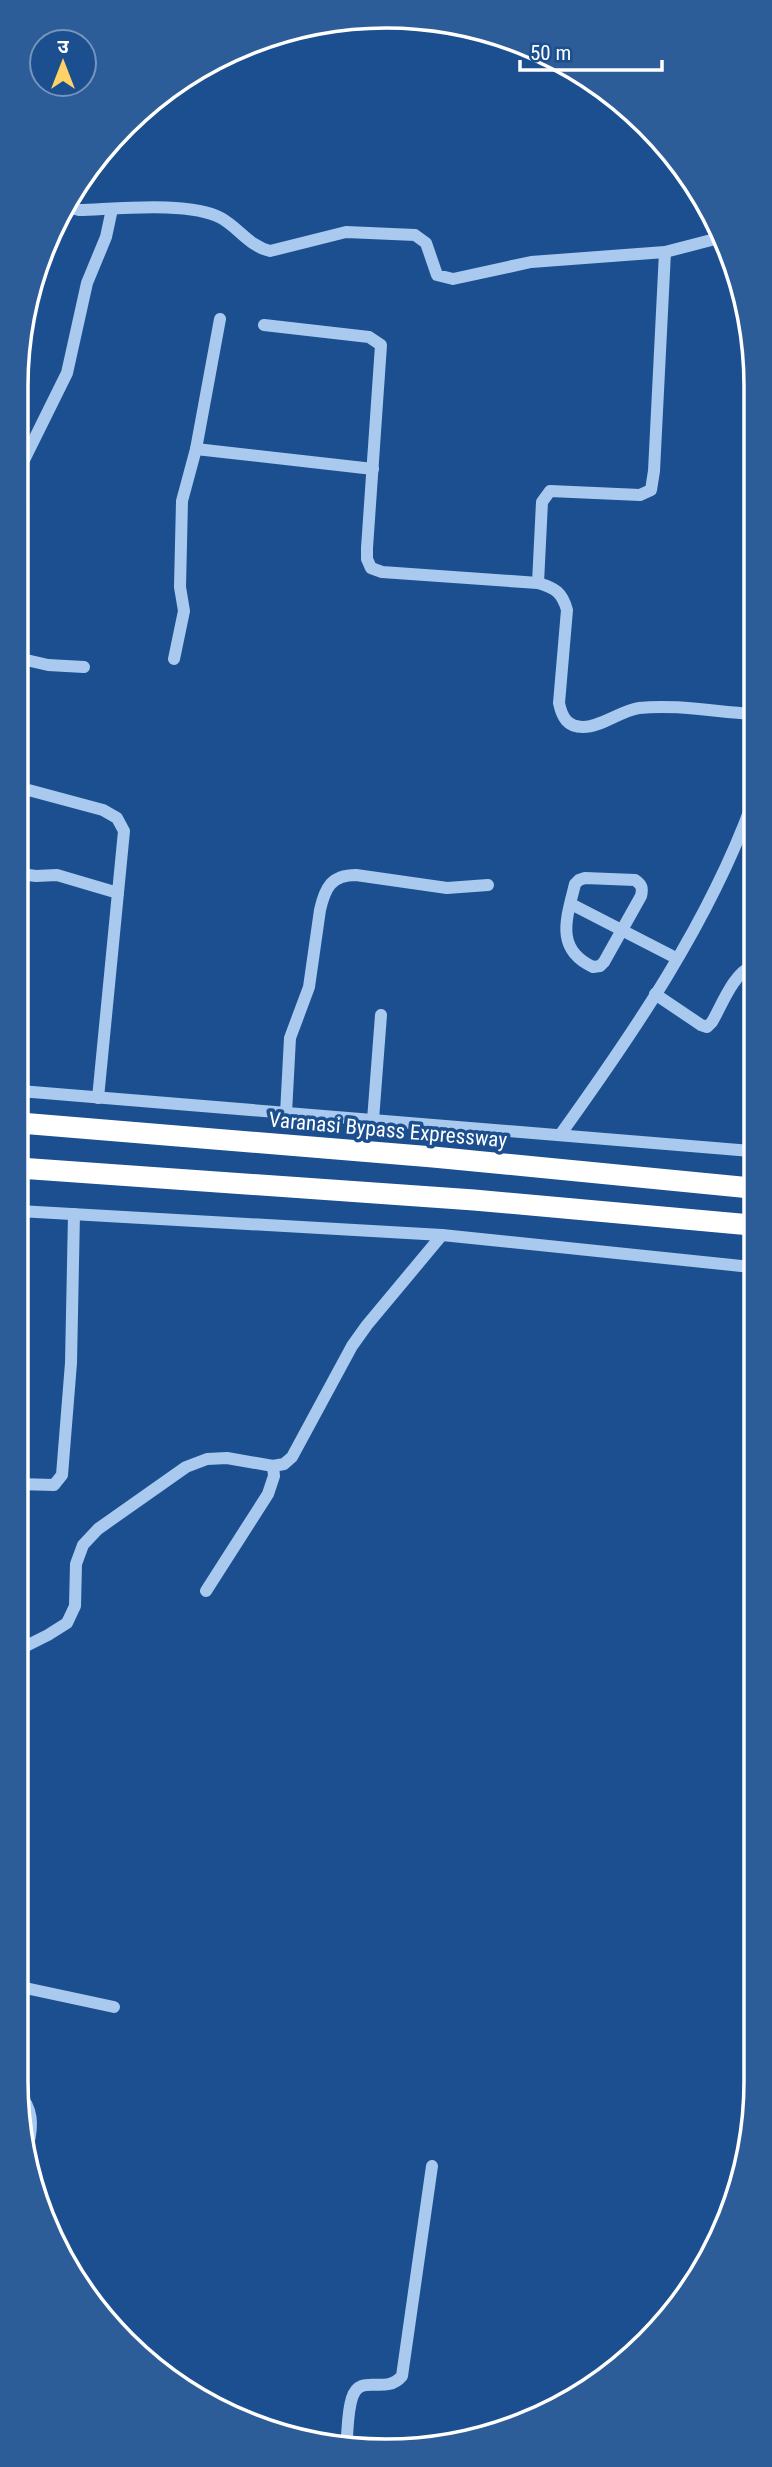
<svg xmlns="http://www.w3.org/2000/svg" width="772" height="2467" font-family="'Roboto Condensed','Noto Sans Devanagari',sans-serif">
  <rect width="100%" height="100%" fill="#1b4f8f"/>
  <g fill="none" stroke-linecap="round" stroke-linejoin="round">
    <g stroke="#a9c9ee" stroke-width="12">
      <path d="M67,207L79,210C116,209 189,201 221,218C239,228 249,246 270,251L346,232L415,235L426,243L437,275L453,279L531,262L665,252L723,237"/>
      <path d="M264,325L369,337L381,345L367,548V559L371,568L382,572L538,583C555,588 562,592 567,610L559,703C562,717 567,727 583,727C601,727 620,711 639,708C676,704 716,712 752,714"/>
      <path d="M196,449L373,469"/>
      <path d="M22,464L67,373L87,283L106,237L112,209"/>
      <path d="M538,583L542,502L550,491L640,495L651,490L654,471L665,252"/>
      <path d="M22,659L48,665L84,667"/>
      <path d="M174,659L184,611L180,587L182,501L196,449L220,319"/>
      <path d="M21,788L103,810L117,818L124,831L98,1098"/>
      <path d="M21,874L36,876L57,875L118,893"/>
      <path d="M585,878L635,880C642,885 643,888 641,896L604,962L600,966L593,967C554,949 567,917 575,884L579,880Z"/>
      <path d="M571,904L676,958"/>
      <path d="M655,994L701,1025L707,1027L712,1022C722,1005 733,974 752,966"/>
      <path d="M20,1091L751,1151"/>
      <path d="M286,1113L290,1038L309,987L320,910C325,888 331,875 356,875L447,888L488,885"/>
      <path d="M373,1120L381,1015"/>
      <path d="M560,1135C634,1032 708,924 752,804"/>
      <path d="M19,1211L442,1235L751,1267"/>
      <path d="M18,1484L54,1485L62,1475L71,1363L74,1214"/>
      <path d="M206,1591L268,1494L274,1476L273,1466"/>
      <path d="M17,1654L26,1646L48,1635L67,1623L75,1606L76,1564L83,1545L98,1529L186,1467L207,1459L227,1458L273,1466L284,1464L292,1457L352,1346L367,1325L442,1235"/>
      <path d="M16,1986L114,2007"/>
      <path d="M18,2093C33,2108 33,2125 28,2145"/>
      <path d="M346,2448C348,2432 347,2413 352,2398C360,2372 385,2396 402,2376L432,2166"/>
    </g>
    <g stroke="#fff" stroke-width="21">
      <path d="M20,1123L433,1157L751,1188"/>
      <path d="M19,1168L474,1200L751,1225"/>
    </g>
  </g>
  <g text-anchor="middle" stroke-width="7" stroke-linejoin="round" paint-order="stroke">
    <g font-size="21" fill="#fff" stroke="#1b4f8f">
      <text transform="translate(388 1130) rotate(5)" y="7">Varanasi Bypass Expressway</text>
    </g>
  </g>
  <path d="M0 0H772V2467H0ZM386 28H386A358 358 0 0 1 744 386V2081A358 358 0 0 1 386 2439H386A358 358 0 0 1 28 2081V386A358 358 0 0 1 386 28Z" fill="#2d5d98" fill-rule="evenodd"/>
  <path fill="none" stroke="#fff" stroke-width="3.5" d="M386 28H386A358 358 0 0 1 744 386V2081A358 358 0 0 1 386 2439H386A358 358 0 0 1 28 2081V386A358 358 0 0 1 386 28Z"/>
  <g transform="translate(63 63)"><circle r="33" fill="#1b4f8f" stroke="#7695bc" stroke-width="2"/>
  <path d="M0-5L12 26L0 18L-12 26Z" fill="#ffd166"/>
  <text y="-10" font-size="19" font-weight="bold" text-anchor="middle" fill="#ffffff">उ</text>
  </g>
  <path d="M520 60v10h142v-10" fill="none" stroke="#ffffff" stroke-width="3.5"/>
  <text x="530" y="60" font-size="21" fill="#ffffff" stroke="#1b4f8f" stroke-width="5" paint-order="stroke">50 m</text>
</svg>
